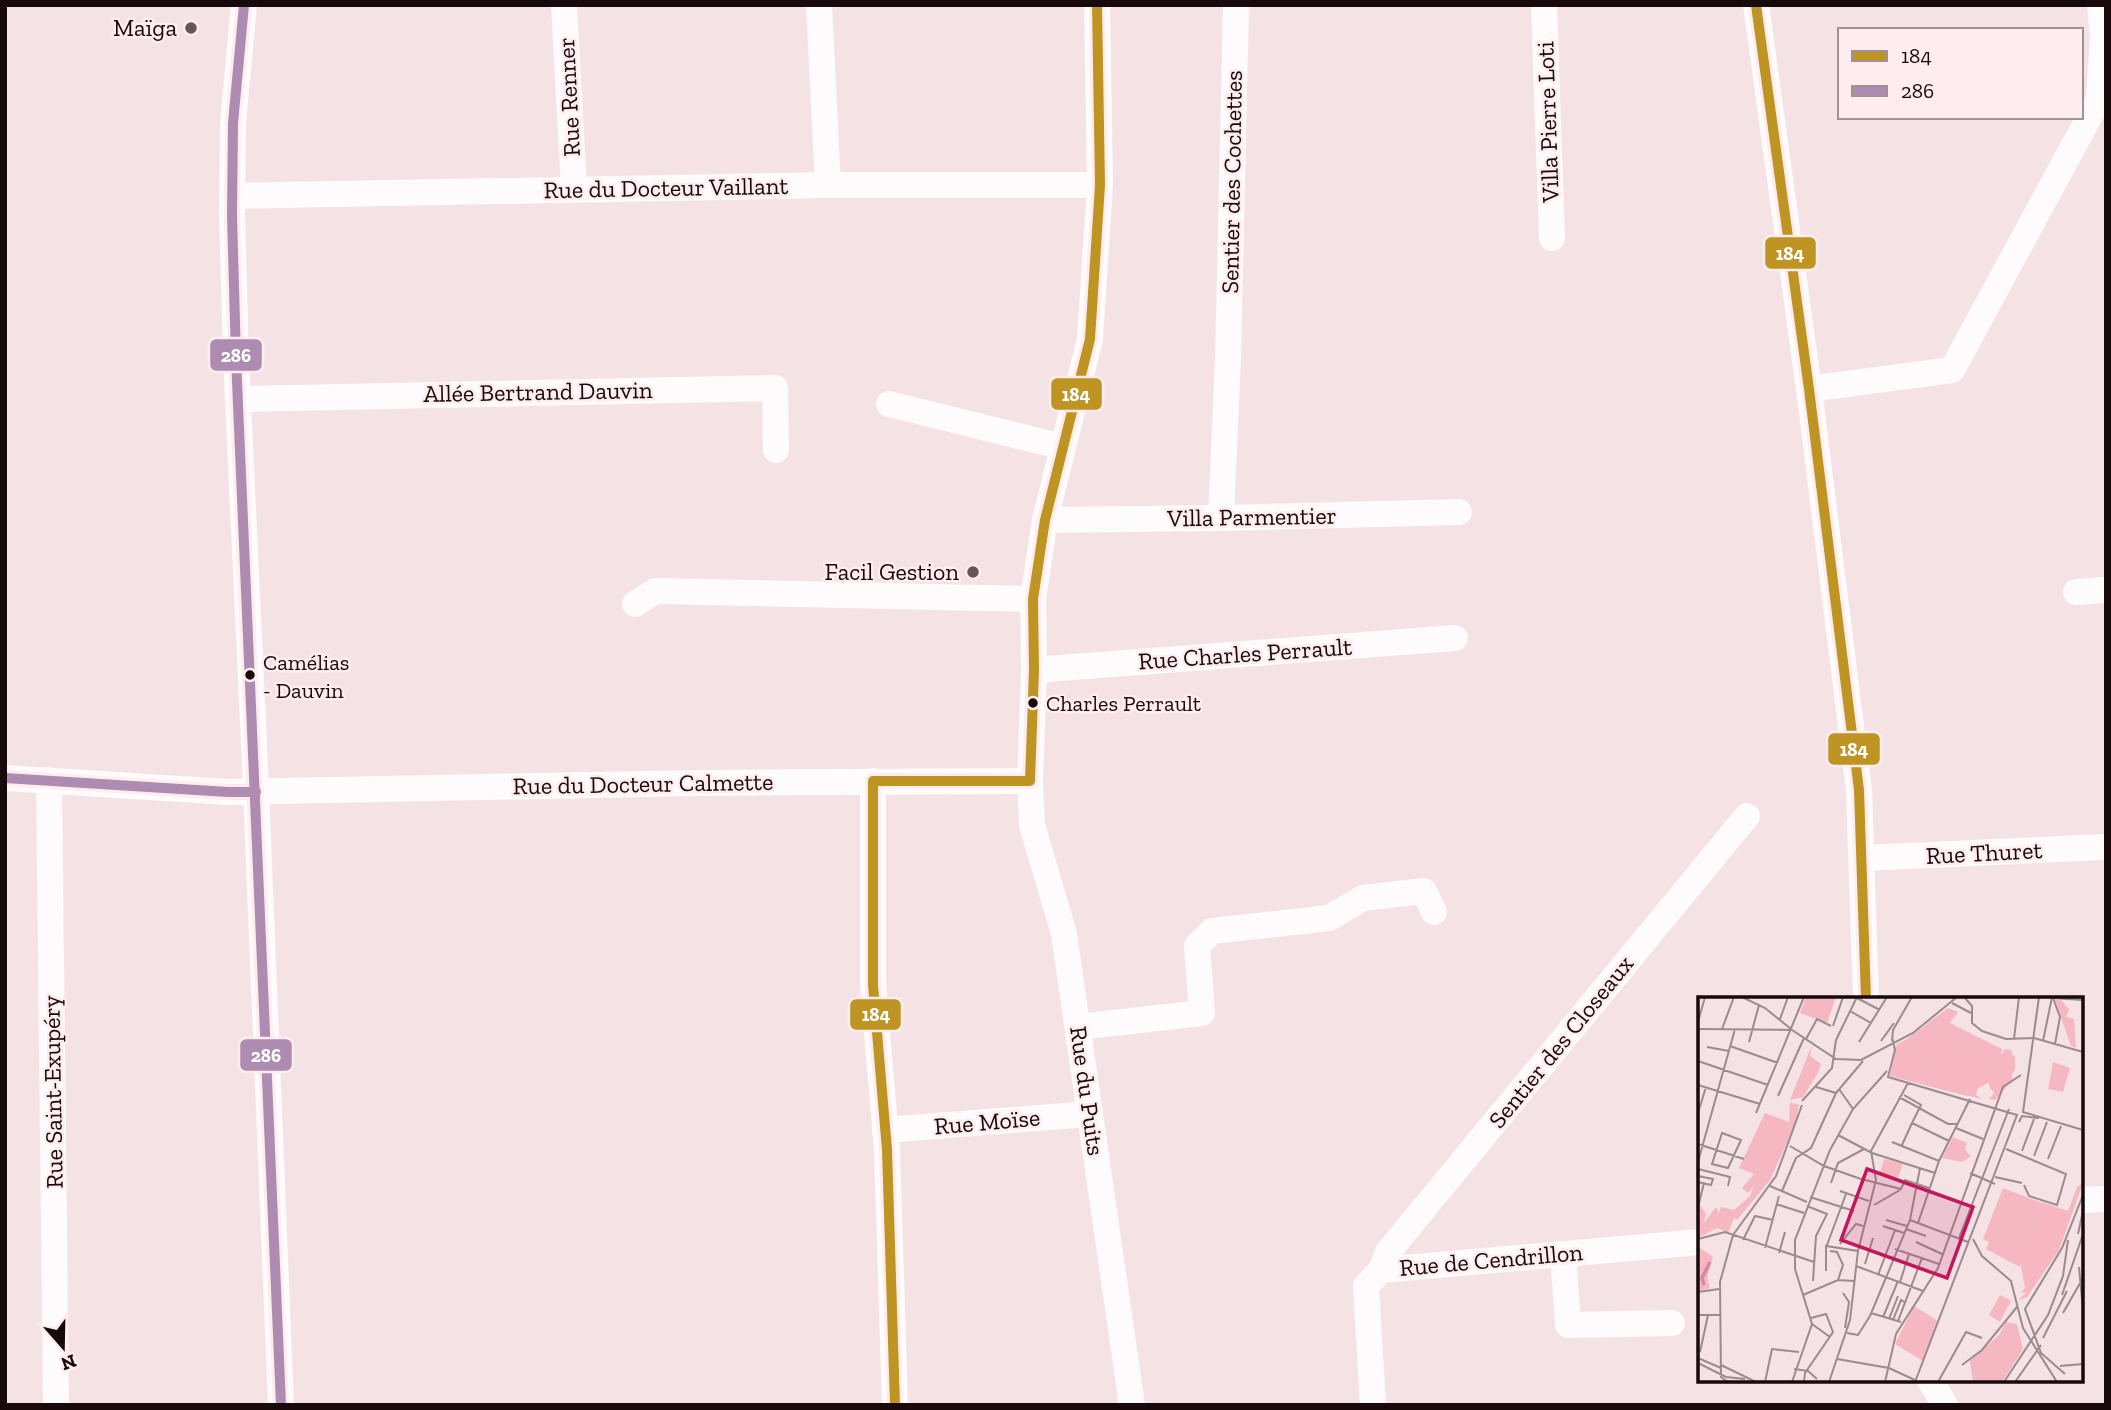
<svg xmlns="http://www.w3.org/2000/svg" width="2111" height="1410" font-family="'Zilla Slab',serif">
  <rect width="100%" height="100%" fill="#f4e2e5"/>
  <g fill="none" stroke-linecap="round" stroke-linejoin="round">
    <g stroke="#fdfbfb" stroke-width="26">
      <path d="M244,5L233,123L232,215L236,358L255,766L281,1405"/>
      <path d="M564,5L574,189"/>
      <path d="M819,5L828,185"/>
      <path d="M1097,5L1100,185L1090,339L1045,520L1033,599L1034,670L1030,781L1032,825L1064,934L1132,1405"/>
      <path d="M1544,5L1552,238"/>
      <path d="M1756,5L1809,389L1859,790L1866,999"/>
      <path d="M232,196L828,185H1100"/>
      <path d="M1809,389L1952,370L2099,99L2103,36L2100,5"/>
      <path d="M238,399L775,388L776,450"/>
      <path d="M889,404L1063,447"/>
      <path d="M1221,518L1228,358L1236,5"/>
      <path d="M1045,520L1221,518L1459,512"/>
      <path d="M2076,592L2106,590"/>
      <path d="M635,604L655,591L1033,599"/>
      <path d="M1034,670L1455,638"/>
      <path d="M5,778L228,792L697,783L1030,781"/>
      <path d="M49,780L56,1405"/>
      <path d="M873,781V985L887,1150L895,1405"/>
      <path d="M1863,858L2106,847"/>
      <path d="M1078,1027L1202,1013L1197,946L1212,931L1329,918L1363,898L1424,891L1434,912"/>
      <path d="M885,1130L1089,1114"/>
      <path d="M2081,1200L2106,1199"/>
      <path d="M1563,1254L1568,1325L1672,1323"/>
      <path d="M1381,1270L1388,1252L1747,816"/>
      <path d="M1930,1380L1945,1405"/>
      <path d="M1373,1405L1366,1286L1381,1270L1700,1242"/>
    </g>
    <g stroke="#feecee" stroke-width="16">
      <g id="bus-1">
        <path d="M1756,5L1809,389L1859,790L1866,999"/>
        <path d="M895,1405L887,1150L873,985V781H1030L1034,670L1033,599L1045,520L1090,339L1100,185L1097,5"/>
      </g>
    </g>
    <g stroke="#feecee" stroke-width="16">
      <g id="bus-2">
        <path d="M244,5L233,123L232,215L236,358L281,1405"/>
        <path d="M5,778L228,792H256"/>
      </g>
    </g>
    <use href="#bus-1" stroke="#be9423" stroke-width="10"/>
    <use href="#bus-2" stroke="#ae8bb0" stroke-width="10"/>
  </g>
  <g fill="#645558" stroke="#feecee" stroke-width="2.5">
    <circle cx="191" cy="28" r="7"/>
    <circle cx="973" cy="572" r="7"/>
  </g>
  <g fill="#17090c" stroke="#feecee" stroke-width="2.5">
    <circle cx="250" cy="675" r="6"/>
    <circle cx="1033" cy="703" r="6"/>
  </g>
  <g text-anchor="middle" stroke-width="5" stroke-linejoin="round" paint-order="stroke">
    <g font-size="22" fill="#17090c" stroke="#feecee" text-anchor="start">
      <text x="263" y="670">Camélias<tspan x="263" dy="28">- Dauvin</tspan></text>
      <text x="1046" y="711">Charles Perrault</text>
    </g>
    <g font-size="24" fill="#17090c" stroke="#feecee" text-anchor="end">
      <text x="177" y="36">Maïga</text>
      <text x="959" y="580">Facil Gestion</text>
    </g>
    <g font-size="24" fill="#17090c" stroke="#feecee">
      <text transform="translate(569 97) rotate(-93)" y="8">Rue Renner</text>
      <text transform="translate(1548 122) rotate(-92)" y="8">Villa Pierre Loti</text>
      <text transform="translate(1232 182) rotate(-89)" y="8">Sentier des Cochettes</text>
      <text transform="translate(666 188) rotate(-1)" y="8">Rue du Docteur Vaillant</text>
      <text transform="translate(538 392) rotate(-1)" y="8">Allée Bertrand Dauvin</text>
      <text transform="translate(1252 517) rotate(-1)" y="8">Villa Parmentier</text>
      <text transform="translate(1245 654) rotate(-4)" y="8">Rue Charles Perrault</text>
      <text transform="translate(643 784) rotate(-1)" y="8">Rue du Docteur Calmette</text>
      <text transform="translate(1984 853) rotate(-3)" y="8">Rue Thuret</text>
      <text transform="translate(1561 1042) rotate(-51)" y="8">Sentier des Closeaux</text>
      <text transform="translate(1087 1091) rotate(82)" y="8">Rue du Puits</text>
      <text transform="translate(53 1092) rotate(-91)" y="8">Rue Saint-Exupéry</text>
      <text transform="translate(987 1122) rotate(-5)" y="8">Rue Moïse</text>
      <text transform="translate(1491 1260) rotate(-5)" y="8">Rue de Cendrillon</text>
    </g>
  </g>
  <g transform="translate(1698 997)">
    <rect width="385" height="385" fill="#f4e2e5"/>
    <path d="M108,0H138L129,26L102,16ZM357,3H363L371,12L368,20L376,22L378,51L373,49ZM250,11L260,15L252,26L304,52L303,58L307,52L314,53V83L297,103L291,102L296,96L292,85L280,91L278,98L284,102L230,89L197,57V51ZM114,48L112,59L123,67L120,76L105,100L92,103ZM355,65L372,71L365,95L350,92ZM92,105L101,108L97,128L72,183L39,223L36,221L30,236L19,231L0,241L2,208L8,217L5,227L18,210L21,216L23,210L36,213L52,199L56,189L50,196L44,191L56,177L41,171L67,116L91,125ZM255,140L269,146L267,153L273,159L264,165L244,161ZM186,162L205,167L200,181L182,176ZM305,191L344,206L336,226L343,239L330,243L322,270L288,252L291,245L285,242ZM302,298L313,304L302,325L291,318ZM216,309L240,324L225,364L197,347ZM308,325L319,327L325,352L304,385H275L272,364L301,338Z" fill="#f5b7c2"/>
    <path d="M244,20L253,47L249,78L272,43L277,41L304,52L288,58L287,86L280,91L275,89L282,67L273,68V63L284,59V48L274,50L255,84L260,92L275,90L269,99L192,79L199,47L210,42L213,47L221,44L230,49L228,61L216,70L217,75L239,76L249,51L243,45L232,46L228,29ZM310,57L317,59V72L302,98L292,92L290,82L306,77V66L300,67V61ZM80,130L87,133L75,170L67,167ZM385,186L361,253L329,300L320,303L328,296L323,295L327,291L322,264L330,243L343,239L336,226L344,205L370,214L379,190ZM0,243L2,251L15,260L9,280L12,291L0,294Z" fill="#f6b6c2"/>
    <path fill="none" stroke="#d48c9c" stroke-width="3.5" d="M6,288L4,281L12,265"/>
    <path fill="none" stroke="#9c8b8e" stroke-width="2" d="M44,0L67,11L93,32M266,0L274,9V26L284,34L308,42L336,41L385,55M341,0L325,115L385,133M159,1L182,13M354,1L385,3M355,1L362,20L357,47M254,6L273,16M152,14L173,26M82,22L90,0M0,25L7,0M135,29L145,0M0,32L94,33L138,62L163,63L215,36L259,0M24,32L36,0M194,40L197,53L190,80L319,118L217,385M108,42L119,22L133,29M316,42L321,0M183,44L196,26M194,44L195,33L214,0M345,44L354,0M51,45L61,8M161,45L189,0M32,49L80,66M9,50L31,54M0,64L70,88M0,88L62,107M118,90L138,96L165,64M141,92L155,112M206,98L223,108L221,112M80,99L106,41M201,100L250,127H260M104,104L134,71L138,43L159,0M221,112L214,126L251,144M0,116L8,90M58,116L106,0M321,125L324,119L341,121M258,131L285,142M24,136L43,143L30,171L14,167ZM140,138L174,156L237,176M194,145L241,164M0,147L46,162M204,148L214,126M92,149L126,169L163,182L203,192L207,183L231,191M308,152L368,177L359,208L331,199L326,188M324,154L336,122M336,159L349,125M350,162L363,129M0,165L37,32M0,172L32,180L30,189M272,176L297,187M0,179L15,182L13,188L0,185M297,180L324,186M133,186L140,166L166,152M72,189L109,205M84,194L98,161L113,151L138,96M142,194L171,204M112,200L156,214M78,207L106,216M176,208L202,193M109,209L129,217L118,239L115,284M0,210L6,186M188,223L209,229M212,223L270,245M220,226L241,164L272,102M185,229L206,236M208,232L228,239M380,237L385,214M261,241L311,112M0,242L27,235L116,265M275,242L284,259L313,284L325,331L359,385M45,243L57,219L75,223M218,245L244,257M142,247L158,227L165,229M129,248L148,197M67,251L81,199M197,252L241,267M132,254L139,255L145,268L140,283M81,256L87,235M167,267L175,241M158,269L225,294M381,270L385,314M128,274V249L160,254M180,278L197,233M202,285L211,257M0,295L21,292M145,296L151,305L147,331M105,298L140,283L156,284M364,298L385,237M173,316L203,325M365,316L385,281M0,318H22M185,320L200,284M191,322L200,299M195,323L203,303L208,306M200,324L224,261M114,327L132,340M149,336L160,338L172,319L212,223L222,171M345,341L369,294M2,355L10,318M0,361L23,371M139,362L191,371L219,384M0,366L28,380L47,382M23,368L58,385M264,368L284,353L319,310M362,369L385,367M96,372L110,374L119,382M367,377L343,356L327,312L364,251L385,198M30,385L23,380L22,285L35,238L78,179L104,108M67,385L74,352L101,355M94,385L114,327L97,272V243L132,153L155,112L189,74M106,385L107,376L135,335L128,317L113,321M131,385L152,323L160,254L178,183L173,154L210,86M187,385L198,337L240,271L305,90L323,78M240,385L268,335L284,341M306,385L350,318L365,279L370,243M317,385L343,348"/>
    <path fill="#c2185b" fill-opacity="0.15" stroke="#c2185b" stroke-width="3.5" d="M169,172L275,210L249,281L143,243Z"/>
    <rect width="385" height="385" fill="none" stroke="#17090c" stroke-width="3.5"/>
  </g>
  <g stroke="#feecee" stroke-width="2.5">
    <rect x="1764" y="236" width="53" height="34" rx="7" fill="#be9423"/>
    <rect x="209" y="338" width="54" height="34" rx="7" fill="#ae8bb0"/>
    <rect x="1050" y="377" width="53" height="34" rx="7" fill="#be9423"/>
    <rect x="1827" y="732" width="54" height="34" rx="7" fill="#be9423"/>
    <rect x="849" y="998" width="53" height="33" rx="7" fill="#be9423"/>
    <rect x="239" y="1038" width="54" height="34" rx="7" fill="#ae8bb0"/>
  </g>
  <g font-size="19" text-anchor="middle" font-weight="bold" fill="#fff">
    <text x="1790" y="260">184</text>
    <text x="236" y="362">286</text>
    <text x="1076" y="401">184</text>
    <text x="1854" y="756">184</text>
    <text x="876" y="1021">184</text>
    <text x="266" y="1062">286</text>
  </g>
  <rect width="2111" height="1410" fill="none" stroke="#17090c" stroke-width="14"/>
  <rect x="1838" y="28" width="245" height="91" fill="#feecee" stroke="#a29194" stroke-width="2"/>
  <rect x="1852" y="51" width="35" height="10" fill="#be9423" stroke="#a29194" stroke-width="2"/>
  <text x="1901" y="63" font-size="21" fill="#17090c">184</text>
  <rect x="1852" y="86" width="35" height="10" fill="#ae8bb0" stroke="#a29194" stroke-width="2"/>
  <text x="1901" y="98" font-size="21" fill="#17090c">286</text>
  <g transform="translate(63 1347) rotate(160)" stroke="#feecee" stroke-width="5" paint-order="stroke">
  <path d="M0-5L12 26L0 18L-12 26Z" fill="#17090c"/>
  <text y="-10" font-size="19" font-weight="bold" text-anchor="middle" fill="#17090c">N</text>
  </g>
</svg>
